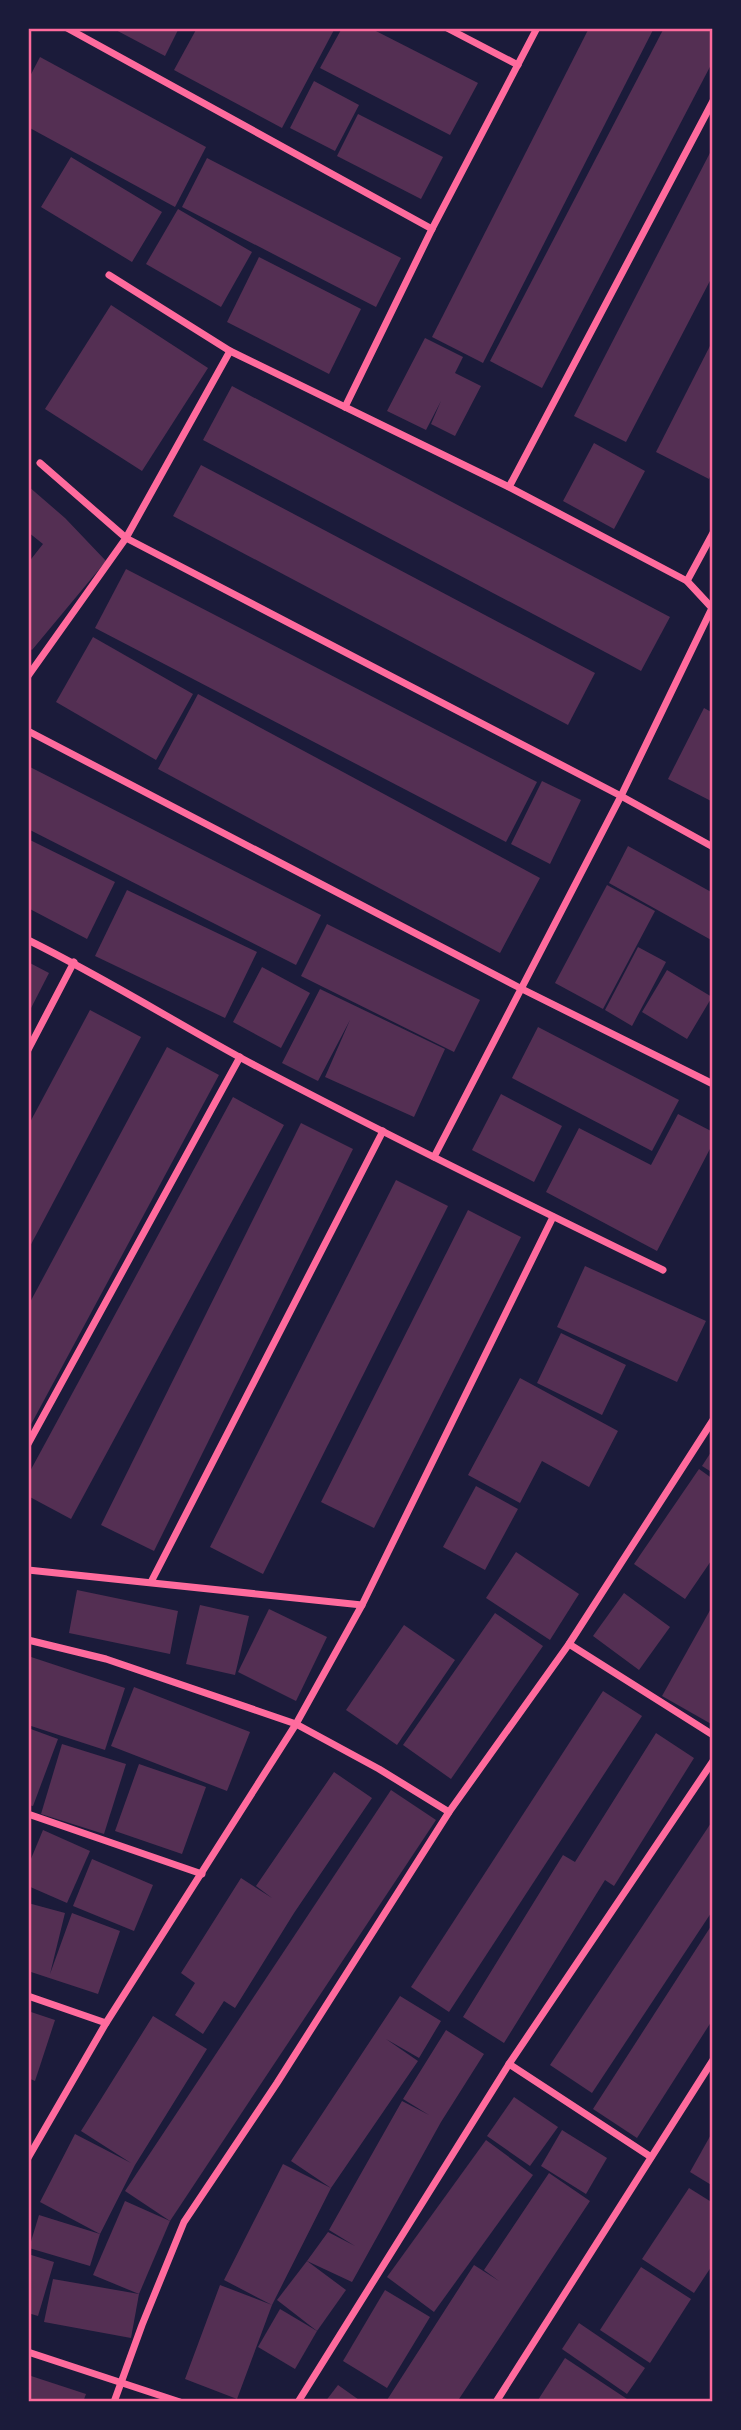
<svg xmlns="http://www.w3.org/2000/svg" width="741" height="2430" font-family="'PT Sans',sans-serif">
  <rect width="100%" height="100%" fill="#1b1b3a"/>
  <g fill="#542f53">
    <path d="M112,28H179L165,56Z"/>
    <path d="M197,28H335L282,128L174,70Z"/>
    <path d="M342,28H370L478,83L450,135L320,68Z"/>
    <path d="M589,28H654L483,363L432,337Z"/>
    <path d="M664,28H713V61L542,388L490,361Z"/>
    <path d="M40,57L206,147L175,207L28,127V80Z"/>
    <path d="M314,81L359,105L335,151L290,128Z"/>
    <path d="M358,114L443,157L421,199L337,156Z"/>
    <path d="M713,147V275L626,442L574,416Z"/>
    <path d="M71,157L162,212L132,262L41,207Z"/>
    <path d="M207,158L401,258L376,307L182,207Z"/>
    <path d="M178,209L252,252L221,307L146,264Z"/>
    <path d="M259,257L361,309L329,374L227,322Z"/>
    <path d="M111,305L208,368L142,471L45,409Z"/>
    <path d="M425,338L463,357L455,373L481,386L455,436L431,424L441,401L426,430L387,411Z"/>
    <path d="M713,340V470L709,479L656,452Z"/>
    <path d="M232,386L670,617L641,671L203,440Z"/>
    <path d="M594,443L645,471L614,529L563,501Z"/>
    <path d="M201,465L595,673L568,725L173,516Z"/>
    <path d="M28,486L65,518L106,561L32,650L28,647V563L43,544L28,532Z"/>
    <path d="M126,569L537,782L506,842L95,628Z"/>
    <path d="M93,637L193,694L156,760L56,702Z"/>
    <path d="M198,694L540,878L500,953L158,769Z"/>
    <path d="M704,708L713,713V802L668,779Z"/>
    <path d="M28,766L321,915L296,965L28,829Z"/>
    <path d="M542,781L581,800L550,864L511,844Z"/>
    <path d="M28,839L115,882L87,939L28,908Z"/>
    <path d="M628,846L713,893V941L609,883Z"/>
    <path d="M607,885L655,911L603,1009L555,983Z"/>
    <path d="M127,890L257,952L225,1018L95,956Z"/>
    <path d="M327,924L480,1000L454,1052L301,976Z"/>
    <path d="M638,947L666,962L632,1026L605,1010Z"/>
    <path d="M28,962L49,973L28,1014Z"/>
    <path d="M262,967L310,993L281,1048L233,1022Z"/>
    <path d="M667,970L712,997L687,1039L642,1012Z"/>
    <path d="M320,989L445,1049L414,1117L325,1077L350,1020L318,1081L282,1063Z"/>
    <path d="M90,1010L141,1037L28,1250V1126Z"/>
    <path d="M538,1027L679,1100L652,1151L512,1078Z"/>
    <path d="M167,1047L219,1075L28,1430V1306Z"/>
    <path d="M501,1094L562,1126L534,1182L472,1150Z"/>
    <path d="M233,1097L284,1125L71,1519L28,1496V1475Z"/>
    <path d="M678,1114L713,1132V1143L657,1251L546,1192L579,1128L651,1165Z"/>
    <path d="M301,1123L353,1149L154,1551L101,1525Z"/>
    <path d="M396,1180L448,1206L263,1574L210,1547Z"/>
    <path d="M468,1210L521,1237L374,1528L321,1502Z"/>
    <path d="M585,1266L706,1321L677,1382L557,1327Z"/>
    <path d="M561,1333L626,1365L602,1415L537,1383Z"/>
    <path d="M520,1378L618,1431L589,1487L542,1461L520,1503L468,1475Z"/>
    <path d="M713,1449V1473L702,1466Z"/>
    <path d="M699,1469L713,1479V1558L685,1599L634,1564Z"/>
    <path d="M476,1486L518,1509L485,1570L443,1547Z"/>
    <path d="M516,1552L579,1594L550,1640L486,1598Z"/>
    <path d="M77,1590L178,1611L170,1654L69,1633Z"/>
    <path d="M624,1593L670,1627L639,1670L593,1636Z"/>
    <path d="M200,1605L249,1616L235,1675L186,1664Z"/>
    <path d="M713,1605V1725L662,1696Z"/>
    <path d="M269,1609L327,1637L296,1701L238,1672Z"/>
    <path d="M495,1613L543,1646L451,1779L403,1745Z"/>
    <path d="M404,1625L455,1660L397,1745L346,1710Z"/>
    <path d="M28,1656L125,1688L105,1750L28,1725Z"/>
    <path d="M134,1687L250,1732L227,1791L111,1746Z"/>
    <path d="M603,1691L642,1716L449,2012L411,1987Z"/>
    <path d="M28,1728L58,1739L33,1806L28,1805Z"/>
    <path d="M656,1733L694,1758L614,1886L605,1880L504,2043L463,2017L563,1855L575,1862Z"/>
    <path d="M62,1744L126,1764L104,1834L41,1814Z"/>
    <path d="M139,1764L206,1787L182,1854L115,1831Z"/>
    <path d="M334,1772L372,1798L294,1913L235,2008L224,2001L203,2034L175,2015L195,1983L181,1973L241,1878L272,1898L256,1886Z"/>
    <path d="M391,1790L436,1820L170,2221L125,2191Z"/>
    <path d="M713,1820V1910L592,2093L550,2065Z"/>
    <path d="M43,1830L90,1851L67,1903L28,1886V1866Z"/>
    <path d="M92,1859L153,1885L134,1931L73,1906Z"/>
    <path d="M28,1903L65,1913L50,1974L72,1913L120,1931L98,1994L28,1971V1928L31,1914L28,1921Z"/>
    <path d="M713,1923V2019L637,2138L593,2109Z"/>
    <path d="M400,1996L441,2021L419,2058L386,2039L418,2061L331,2188L272,2305L237,2399L185,2379L220,2285L272,2305L224,2280L283,2164L331,2188L291,2161Z"/>
    <path d="M28,2011L55,2020L35,2081L28,2078Z"/>
    <path d="M153,2016L207,2049L135,2165L100,2234L40,2202L75,2134L131,2163L81,2131Z"/>
    <path d="M446,2030L484,2054L441,2122L352,2282L307,2261L328,2232L355,2246L329,2230L402,2101L429,2115L403,2099Z"/>
    <path d="M514,2097L558,2127L530,2166L487,2136Z"/>
    <path d="M562,2130L607,2158L586,2194L541,2166Z"/>
    <path d="M713,2131V2186L690,2172Z"/>
    <path d="M486,2140L533,2175L434,2312L387,2277Z"/>
    <path d="M549,2173L590,2201L457,2402H391L387,2400L474,2265L499,2281L484,2270Z"/>
    <path d="M689,2188L713,2203V2264L694,2293L642,2259Z"/>
    <path d="M125,2201L170,2221L139,2294L93,2275Z"/>
    <path d="M39,2215L100,2234L90,2266L29,2248Z"/>
    <path d="M28,2254L54,2262L38,2316L28,2313Z"/>
    <path d="M307,2261L346,2290L317,2331L277,2300Z"/>
    <path d="M641,2267L691,2299L650,2363L600,2330Z"/>
    <path d="M53,2279L139,2294L131,2338L44,2322Z"/>
    <path d="M385,2290L430,2317L387,2388L343,2361Z"/>
    <path d="M280,2309L317,2331L295,2369L258,2347Z"/>
    <path d="M579,2323L645,2368L627,2394L562,2349Z"/>
    <path d="M565,2358L627,2399L625,2402H541L538,2400Z"/>
    <path d="M28,2375L86,2394L83,2402H28Z"/>
    <path d="M338,2385L362,2402H325Z"/>
  </g>
  <g fill="none" stroke-linecap="round" stroke-linejoin="round">
    <g stroke="#ff6b9d" stroke-width="7">
      <path d="M67,28L432,229"/>
      <path d="M447,28L518,65"/>
      <path d="M109,275L230,351L509,487L687,581L713,609"/>
      <path d="M345,407L432,229L537,28"/>
      <path d="M40,463L126,538L621,796L713,847"/>
      <path d="M509,487L713,101"/>
      <path d="M687,581L713,533"/>
      <path d="M28,676L126,538L230,351"/>
      <path d="M28,731L520,988L713,1084"/>
      <path d="M28,940C101,976 170,1019 241,1058C380,1132 521,1201 663,1270"/>
      <path d="M28,1050L74,962"/>
      <path d="M434,1157L621,796L712,608"/>
      <path d="M28,1444L240,1057"/>
      <path d="M28,1570L362,1605"/>
      <path d="M151,1582L383,1131"/>
      <path d="M28,1640L106,1659L296,1724L379,1769L449,1812L277,2083L184,2222L142,2325L114,2402"/>
      <path d="M569,1644L713,1735"/>
      <path d="M449,1812L569,1644L713,1420"/>
      <path d="M28,1814L202,1874"/>
      <path d="M28,1996L106,2023L296,1724L362,1605L553,1217"/>
      <path d="M509,2064L651,2157"/>
      <path d="M28,2158L106,2023"/>
      <path d="M28,2352L180,2402"/>
      <path d="M298,2402L509,2064L713,1761"/>
      <path d="M496,2402L713,2060"/>
    </g>
  </g>
  <rect width="741" height="2430" fill="none" stroke="#1b1b3a" stroke-width="60"/>
  <rect x="30" y="30" width="681" height="2370" fill="none" stroke="#ff6b9d" stroke-width="2.5"/>
</svg>
